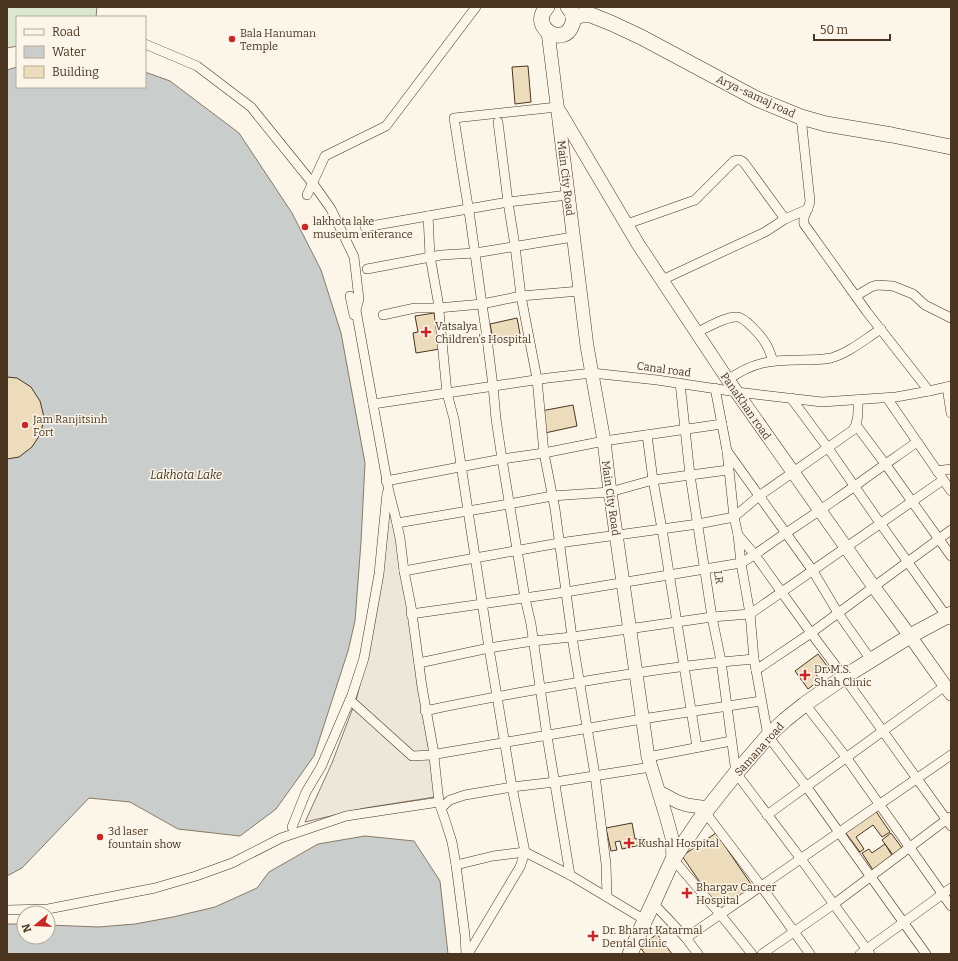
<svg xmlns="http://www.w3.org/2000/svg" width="958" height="961" font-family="Bitter,serif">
  <rect width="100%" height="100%" fill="#fbf6e9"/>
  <path fill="#dce7d0" stroke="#887966" d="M7,7H97L96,17H17V46L7,48Z"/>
  <path fill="#ede7d9" stroke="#887966" d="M387,494L410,606L435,797L365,808L305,822L332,763L357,697L370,641Z"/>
  <g fill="#c9cecd" stroke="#887966">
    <path d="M17,67V87H145V72L170,81L239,133L292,213L321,270L341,333L365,463L361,542L355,621L348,651L314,756L276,809L240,836L178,829L130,802L89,798L22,868L7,876V70Z"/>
    <path d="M365,836L414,841L440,881L448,954H7V924H24V937H48V925L99,927L135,924L173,917L215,907L257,888L269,872L318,844Z"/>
  </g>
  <g fill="#ecdcbc" stroke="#4a3520">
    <path d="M528,66L531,102L515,104L512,67Z"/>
    <path d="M434,313L440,349L416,353L413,333L418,332L415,316Z"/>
    <path d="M517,318L521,339L494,344L490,324Z"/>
    <path d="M7,377L17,378L31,387L40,401L44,417L41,433L32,447L19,457L7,459Z"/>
    <path d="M573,405L577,426L545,433L541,411Z"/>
    <path d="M818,654L830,670L827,673L823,667L815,673L820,680L808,689L795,671Z"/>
    <path d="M875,810L890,832L882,837L873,825L856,837L864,849L860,852L845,832Z"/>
    <path d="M632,823L635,839L643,838L645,844L622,849L620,841L615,842L617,850L611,851L606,828Z"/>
    <path d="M716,833L753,887L719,910L682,856Z"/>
    <path d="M891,833L902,848L893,855L882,840Z"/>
    <path d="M885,844L893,857L873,870L862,853L869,849L872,853Z"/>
    <path d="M657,934L672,954H645L640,947Z"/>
  </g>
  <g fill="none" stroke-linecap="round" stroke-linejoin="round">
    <g stroke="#4a3520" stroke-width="10">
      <g id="street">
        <path d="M145,44L197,66L251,107L314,185L331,209L354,257L359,299L356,310L389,492L395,515L400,538L404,571L411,606L422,687L433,748L439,802L447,826L452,842L456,865L465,935L466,954"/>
        <path d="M557,107L454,118L462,169L470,218L482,304L486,331L493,386L496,419L502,459L525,598L531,624L547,736L570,875"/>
        <path d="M801,117L810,201C809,210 802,215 804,224L867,312L929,391"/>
        <path d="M498,122L508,202L515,246L521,296L537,379L544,453L555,509L572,637L595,775L606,864L607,897"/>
        <path d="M307,195L325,156L386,126L476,7"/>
        <path d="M428,216L430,256L438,301L447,393L454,419L489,648L512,787L525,852L520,867L468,954"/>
        <path d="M627,224L695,200L734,161C739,159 742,160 745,164L785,219"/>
        <path d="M365,227L508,202L568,195"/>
        <path d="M367,269L441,255L475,253L573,237"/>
        <path d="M662,280L765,232L785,219L808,209"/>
        <path d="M350,296L354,315"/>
        <path d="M856,296L871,287L877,285L893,286L913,294L925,305L951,318"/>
        <path d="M383,315L415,308H438L482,304L521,296L580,291"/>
        <path d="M697,332C707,328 726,316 737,317C745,317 762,337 766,344C769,349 771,355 773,361"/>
        <path d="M728,380C752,362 771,360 800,360C810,360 821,360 831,358C849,353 865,339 881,329"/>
        <path d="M680,383L690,475L712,617L721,661L736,773L801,859L870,954"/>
        <path d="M947,387L951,413"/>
        <path d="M715,388L727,451L734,517L738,535L741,563L750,614L754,659L768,736L806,786L926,954"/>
        <path d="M791,398L828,448L880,523L949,620"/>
        <path d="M887,398L951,491"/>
        <path d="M373,404L548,378L592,373L657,380L737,392L822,402L896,397L929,391L951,386"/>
        <path d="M856,425L886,465L951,556"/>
        <path d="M647,435L653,480L662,529L697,747"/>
        <path d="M727,451L813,571L838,613L871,660"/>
        <path d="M937,471L951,469"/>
        <path d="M386,481L502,459L544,453L604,441L722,424"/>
        <path d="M397,523L509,504L552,496L610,492L653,480L728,470"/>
        <path d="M738,535L755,555L811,633L844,677L951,826"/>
        <path d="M404,571L475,558L559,543L698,524L734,517L759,496L853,430C859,421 858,411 858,400"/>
        <path d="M411,614L566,592L741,563C759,553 773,541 789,531C812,516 833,501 855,486C875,471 896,457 917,442"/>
        <path d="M419,663L489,648L533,641L572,637L712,617L750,614L943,480"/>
        <path d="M756,670L811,633L951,530"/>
        <path d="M350,700L412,756L431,755L642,719L761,701"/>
        <path d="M805,704L846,757L951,906"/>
        <path d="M425,711C484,698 544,688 604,678C654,670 704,663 754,659"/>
        <path d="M648,757L731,741"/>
        <path d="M441,808L450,800L465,795L512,787L555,782L651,767"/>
        <path d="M705,812L761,886L810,954"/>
        <path d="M767,815L945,686"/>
        <path d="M292,827L306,792L321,767L352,695L364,658L379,574L387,493"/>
        <path d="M673,859L720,914L752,954"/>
        <path d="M456,865L493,856L525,852L570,875L645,920"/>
        <path d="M653,903L686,938L698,954"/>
        <path d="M7,910L48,909L155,888L196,876L232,863L281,838L346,816L439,802"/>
        <path d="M686,938L951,755"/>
        <path d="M762,954L834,904L950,817"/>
        <path d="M860,954L951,888"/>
      </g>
    </g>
    <g stroke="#4a3520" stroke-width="14">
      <g id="secondary">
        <path d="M548,32L587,346L604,441L610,492L648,757L666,816L672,838L673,859"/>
        <path d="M560,112L638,244L728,380L874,587L910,636L951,694"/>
        <path d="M659,792L678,802L687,805L708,808"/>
      </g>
    </g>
    <g stroke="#4a3520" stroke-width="16">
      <g id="primary">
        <path d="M547,7C528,28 564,48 572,25C575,18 573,12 568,7"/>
        <path d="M573,17L583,15H591L611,23L641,37L757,99L801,117L826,124L892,135L951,147"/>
        <path d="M630,954L645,920L653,903L673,859L705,812L736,773L768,736L785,720L805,704L844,677L910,636L951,614"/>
      </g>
    </g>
    <use href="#street" stroke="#fbf6e9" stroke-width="9"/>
    <use href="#secondary" stroke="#fbf6e9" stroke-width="13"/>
    <use href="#primary" stroke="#fbf6e9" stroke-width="15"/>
  </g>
  <g fill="#c62828" stroke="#fbf6e9" stroke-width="1.5">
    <circle cx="232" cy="39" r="4"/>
    <circle cx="305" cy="227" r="4"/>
    <path d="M424 326h4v4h4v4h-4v4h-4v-4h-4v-4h4z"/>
    <circle cx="25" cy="425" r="4"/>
    <path d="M803 669h4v4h4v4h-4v4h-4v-4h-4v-4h4z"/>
    <circle cx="100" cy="837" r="4"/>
    <path d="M627 837h4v4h4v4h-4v4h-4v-4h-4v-4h4z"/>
    <path d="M685 887h4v4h4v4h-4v4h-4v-4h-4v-4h4z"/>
    <path d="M591 930h4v4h4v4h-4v4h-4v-4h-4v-4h4z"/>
  </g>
  <g text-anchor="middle" stroke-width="3" stroke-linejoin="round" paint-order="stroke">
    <g font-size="11" fill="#4a3520" stroke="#fbf6e9" text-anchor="start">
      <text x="240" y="37">Bala Hanuman<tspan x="240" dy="13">Temple</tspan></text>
      <text x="313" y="225">lakhota lake<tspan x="313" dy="13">museum enterance</tspan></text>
      <text x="435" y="330">Vatsalya<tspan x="435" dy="13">Children's Hospital</tspan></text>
      <text x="33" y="423">Jam Ranjitsinh<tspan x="33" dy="13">Fort</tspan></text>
      <text x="814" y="673">Dr. M.S.<tspan x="814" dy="13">Shah Clinic</tspan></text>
      <text x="108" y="835">3d laser<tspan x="108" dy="13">fountain show</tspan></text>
      <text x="638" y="847">Kushal Hospital</text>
      <text x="696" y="891">Bhargav Cancer<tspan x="696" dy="13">Hospital</tspan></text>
      <text x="602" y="934">Dr. Bharat Katarmal<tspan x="602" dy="13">Dental Clinic</tspan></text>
    </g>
    <g font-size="11" fill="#4a3520" stroke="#fbf6e9">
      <text transform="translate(756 96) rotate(25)" y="4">Arya-samaj road</text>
      <text transform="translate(566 178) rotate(83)" y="4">Main City Road</text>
      <text transform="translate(664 369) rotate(8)" y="4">Canal road</text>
      <text transform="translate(746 406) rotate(55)" y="4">PanaKhan road</text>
      <text transform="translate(611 498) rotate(82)" y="4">Main City Road</text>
      <text transform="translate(719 577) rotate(82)" y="4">LR</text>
      <text transform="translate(759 749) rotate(-48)" y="4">Samana road</text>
    </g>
    <g font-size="12" font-style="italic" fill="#4a3520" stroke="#fbf6e9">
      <text x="186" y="479">Lakhota Lake</text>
    </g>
  </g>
  <rect width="958" height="961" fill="none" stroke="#4a3520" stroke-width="16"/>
  <rect x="16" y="16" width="130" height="72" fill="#fbf6e9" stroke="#b4a999"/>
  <rect x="24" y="29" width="20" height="6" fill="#fbf6e9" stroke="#b4a999"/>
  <text x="52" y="36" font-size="12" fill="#4a3520">Road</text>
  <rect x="24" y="46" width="20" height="12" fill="#c9cecd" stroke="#b4a999"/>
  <text x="52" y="56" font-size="12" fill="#4a3520">Water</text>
  <rect x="24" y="66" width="20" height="12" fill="#ecdcbc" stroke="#b4a999"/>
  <text x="52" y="76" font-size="12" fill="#4a3520">Building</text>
  <g transform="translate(36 925) rotate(252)"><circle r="19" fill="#fbf6e9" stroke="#b4a999"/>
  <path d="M0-3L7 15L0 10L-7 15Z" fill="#c62828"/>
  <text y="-6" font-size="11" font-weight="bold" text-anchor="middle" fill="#4a3520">N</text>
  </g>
  <path d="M814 34v6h76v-6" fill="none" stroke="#4a3520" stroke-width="2"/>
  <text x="820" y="34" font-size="12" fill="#4a3520" stroke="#fbf6e9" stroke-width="3" paint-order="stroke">50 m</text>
</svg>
